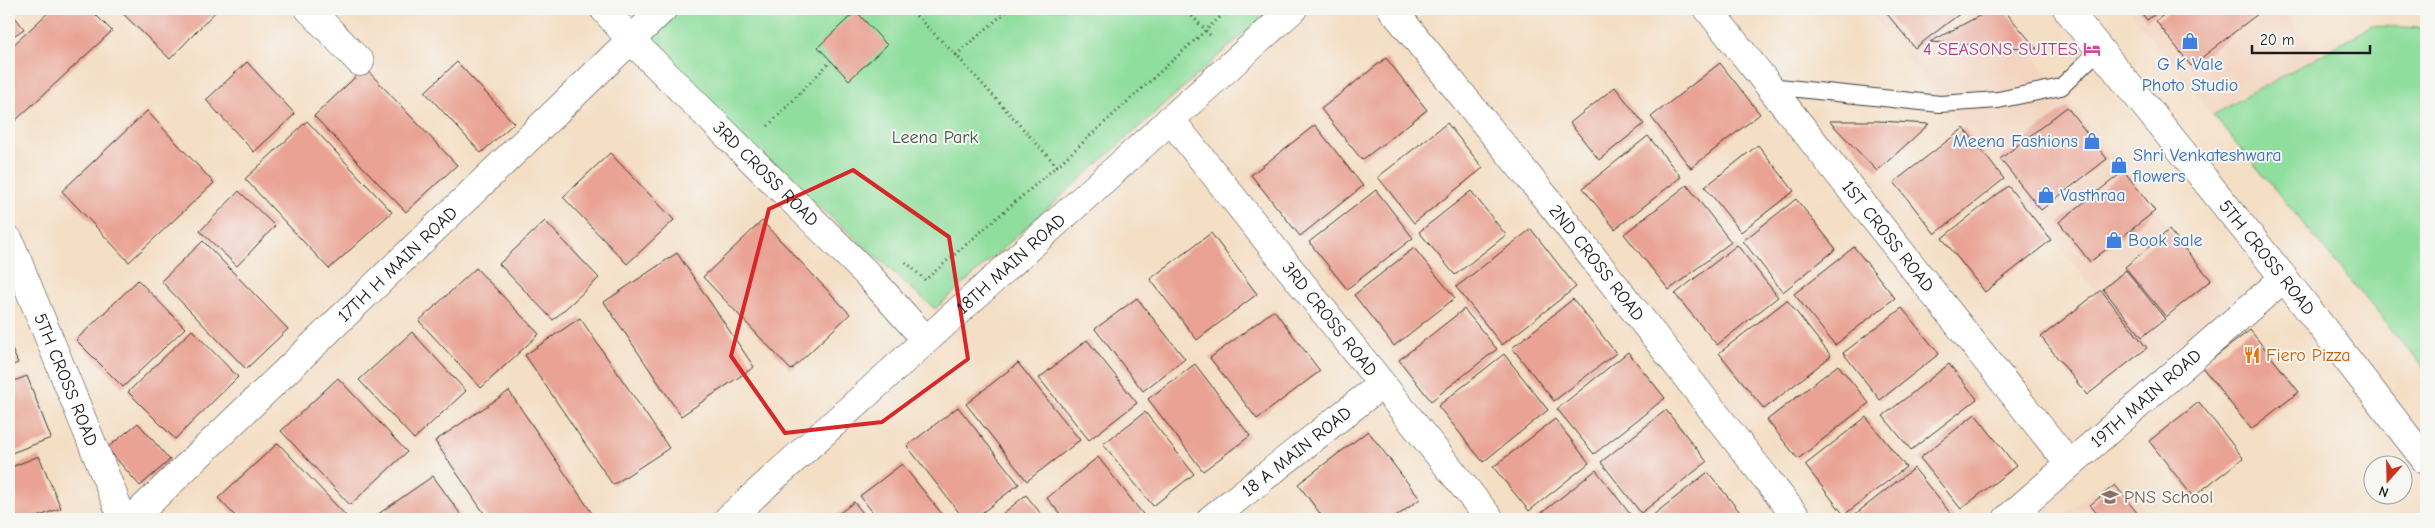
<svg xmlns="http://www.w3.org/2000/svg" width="2435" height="528" font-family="'Comic Neue',sans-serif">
  <rect width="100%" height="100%" fill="#f6f6f2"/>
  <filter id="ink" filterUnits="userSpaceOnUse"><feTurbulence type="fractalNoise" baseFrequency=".02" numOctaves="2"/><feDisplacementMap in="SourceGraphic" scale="10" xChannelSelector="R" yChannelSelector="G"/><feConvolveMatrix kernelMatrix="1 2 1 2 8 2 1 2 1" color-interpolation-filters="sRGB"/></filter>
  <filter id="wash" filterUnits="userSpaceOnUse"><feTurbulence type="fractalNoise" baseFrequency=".0096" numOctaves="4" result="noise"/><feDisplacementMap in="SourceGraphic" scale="20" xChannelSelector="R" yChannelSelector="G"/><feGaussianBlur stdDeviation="1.12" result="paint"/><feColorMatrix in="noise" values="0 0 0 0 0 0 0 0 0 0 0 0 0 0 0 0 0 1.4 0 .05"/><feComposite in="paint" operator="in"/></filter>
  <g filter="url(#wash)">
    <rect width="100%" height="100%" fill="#f4dec4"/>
    <g fill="#f3d4bf">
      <path d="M1867,9H1996L2230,302L2156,366Z"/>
      <path d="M2128,9H2281L2319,56L2213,115Z"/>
      <path d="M2114,475L2151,519H2060Z"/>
    </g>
    <g fill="#8fde9d" stroke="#567d5c">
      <path d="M665,9H1271L935,309L630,39Z"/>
      <path d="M2372,26L2426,28V371L2213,115Z"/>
    </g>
    <g id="blocks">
      <g fill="#e9a293">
        <path d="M9,9L24,29L9,39Z"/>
        <path d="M52,9H90L112,31L15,121L9,115V49Z"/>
        <path d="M118,9H218L170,59Z"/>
        <path d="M1883,9H1966L1915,48Z"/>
        <path d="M1992,9H2003L2037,49L1930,42Z"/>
        <path d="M2138,9H2161L2147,20Z"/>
        <path d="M2171,9H2264L2191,66L2156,21Z"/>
        <path d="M856,11L887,45L849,80L818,47Z"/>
        <path d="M1386,58L1427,110L1362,160L1321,109Z"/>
        <path d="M247,62L295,114L254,152L206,100Z"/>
        <path d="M457,62L514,123L481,153L425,92Z"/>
        <path d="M1720,63L1760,114L1691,168L1651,117Z"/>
        <path d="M365,68L457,165L406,212L314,116Z"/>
        <path d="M1615,87L1644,124L1599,160L1570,123Z"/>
        <path d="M2067,107L2107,159L2041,210L2000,159Z"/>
        <path d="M147,111L214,183L129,262L62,191Z"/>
        <path d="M307,121L392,212L329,269L245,179Z"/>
        <path d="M1829,121H1879L1929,124L1877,171Z"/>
        <path d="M1447,123L1483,168L1414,223L1378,177Z"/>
        <path d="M1315,125L1363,186L1300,236L1251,175Z"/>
        <path d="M1964,128L2004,179L1935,234L1894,182Z"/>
        <path d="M1648,136L1681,177L1615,229L1583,188Z"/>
        <path d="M1758,145L1794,191L1741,232L1705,187Z"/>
        <path d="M610,153L674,220L627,264L563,197Z"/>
        <path d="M2124,171L2155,211L2090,262L2059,222Z"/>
        <path d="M1687,185L1731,242L1669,290L1624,234Z"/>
        <path d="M2008,186L2051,240L1985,292L1942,238Z"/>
        <path d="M1376,190L1413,238L1347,289L1309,242Z"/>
        <path d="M239,191L275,226L237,266L200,231Z"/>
        <path d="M1471,191L1506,235L1455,275L1419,232Z"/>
        <path d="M1796,199L1836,249L1783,292L1743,241Z"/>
        <path d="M545,221L599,278L553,320L499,264Z"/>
        <path d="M762,221L850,314L791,370L703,277Z"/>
        <path d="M1531,229L1576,287L1502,345L1456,287Z"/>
        <path d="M2169,230L2211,280L2166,317L2125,267Z"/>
        <path d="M1211,233L1257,294L1197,340L1150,279Z"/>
        <path d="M203,241L288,329L246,369L161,281Z"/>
        <path d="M1737,245L1778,297L1717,345L1675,294Z"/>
        <path d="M1854,247L1895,298L1835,345L1794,294Z"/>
        <path d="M1414,248L1455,298L1394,346L1354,295Z"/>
        <path d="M677,253L754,367L681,416L604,302Z"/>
        <path d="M476,268L539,334L481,388L419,321Z"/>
        <path d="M2126,270L2165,319L2142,337L2103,289Z"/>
        <path d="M138,280L185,328L123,387L76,340Z"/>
        <path d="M2101,290L2147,348L2087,395L2041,337Z"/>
        <path d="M1137,298L1185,359L1143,391L1095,329Z"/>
        <path d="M1573,299L1616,353L1554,401L1512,348Z"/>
        <path d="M1787,300L1831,356L1764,409L1719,353Z"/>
        <path d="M1902,308L1939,354L1880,400L1843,353Z"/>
        <path d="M1464,309L1497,349L1431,401L1399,360Z"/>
        <path d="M1274,310L1320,371L1257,419L1210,358Z"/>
        <path d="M580,318L669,448L613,485L525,355Z"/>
        <path d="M192,330L238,377L175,439L128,392Z"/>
        <path d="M2250,330L2299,392L2251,429L2202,367Z"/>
        <path d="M412,332L466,391L414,439L359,380Z"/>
        <path d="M1087,340L1137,403L1089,440L1039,378Z"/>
        <path d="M9,342L18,363L9,367Z"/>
        <path d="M1628,352L1665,398L1594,454L1557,409Z"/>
        <path d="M1504,354L1548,410L1483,462L1438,406Z"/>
        <path d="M1018,363L1080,440L1027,481L966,404Z"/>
        <path d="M1195,364L1250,436L1203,471L1148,399Z"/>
        <path d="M1949,364L1977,399L1911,450L1883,416Z"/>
        <path d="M1838,365L1869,403L1798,459L1767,420Z"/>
        <path d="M27,376L51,438L9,454V383Z"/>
        <path d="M338,378L407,452L350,505L281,431Z"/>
        <path d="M509,391L596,519H488L435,441Z"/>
        <path d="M2199,402L2243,458L2193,497L2149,441Z"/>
        <path d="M958,407L1019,484L974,519H964L907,446Z"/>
        <path d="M1666,410L1707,462L1641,513L1601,462Z"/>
        <path d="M1145,412L1194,474L1153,506L1103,444Z"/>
        <path d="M1975,414L2016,466L1961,509L1920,458Z"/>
        <path d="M1866,417L1906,467L1844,515L1805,465Z"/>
        <path d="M1555,419L1589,463L1529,511L1493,467Z"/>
        <path d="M138,423L170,460L140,486L107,448Z"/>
        <path d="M1368,431L1420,499L1393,519H1324L1298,484Z"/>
        <path d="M278,443L349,519H238L218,498Z"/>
        <path d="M39,456L61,508L32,519H9V468Z"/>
        <path d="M1098,457L1146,518L1145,519H1064L1047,498Z"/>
        <path d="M902,464L946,519H878L860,496Z"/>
        <path d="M1914,468L1955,519H1849Z"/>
        <path d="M1596,470L1634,519H1534Z"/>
        <path d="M1708,472L1743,516L1739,519H1648Z"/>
        <path d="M433,476L464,519H371Z"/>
        <path d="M2115,485L2142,519H2101L2090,505Z"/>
        <path d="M1026,495L1045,519H996Z"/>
        <path d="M854,502L868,519H832Z"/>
      </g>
    </g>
  </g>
  <g filter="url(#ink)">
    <use href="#blocks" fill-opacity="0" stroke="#3c3935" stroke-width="1"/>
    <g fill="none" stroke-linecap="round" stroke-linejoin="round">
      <g stroke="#3c3935" stroke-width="18">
        <path id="service" d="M1769,86L1940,104L1998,100L2061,87L2099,50"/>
      </g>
      <g stroke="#3c3935" stroke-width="29">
        <g id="minor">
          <path d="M309,9L360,62"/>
          <path id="s1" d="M604,9L630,39L868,275L926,340"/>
          <path id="s2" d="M1392,9L1554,208L1798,519"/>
          <path id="s3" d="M1708,9L2069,464"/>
          <path id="s4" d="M1170,119L1490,519"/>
          <path id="s5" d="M9,240L123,519"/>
          <path id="s6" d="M132,519L663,9"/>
          <path id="s7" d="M1211,519L1382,384"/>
          <path id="s8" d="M2007,519L2284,278"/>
        </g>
      </g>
      <g stroke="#3c3935" stroke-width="29">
        <g id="tertiary">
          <path id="s9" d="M2067,9L2284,278L2426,461"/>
          <path id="s10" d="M728,519L1293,9"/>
        </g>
      </g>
      <g stroke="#3c3935" stroke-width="3" stroke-dasharray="1 4" stroke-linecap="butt">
        <path d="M909,9L956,55L1057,166"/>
        <path d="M1185,9L1212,37"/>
        <path d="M956,55L1009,9"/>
        <path d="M768,126L831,61"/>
        <path d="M906,262L925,280L1057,166L1229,9"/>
      </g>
      <use href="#service" stroke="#fff" stroke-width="16"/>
      <use href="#minor" stroke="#fff" stroke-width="28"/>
      <use href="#tertiary" stroke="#fff" stroke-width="28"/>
    </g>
  </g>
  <path fill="none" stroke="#d62828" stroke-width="4" stroke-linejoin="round" d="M853,170L949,237L968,359L882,422L785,433L731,356L769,209Z"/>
  <defs>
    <g id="shop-bare" transform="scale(1.35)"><path d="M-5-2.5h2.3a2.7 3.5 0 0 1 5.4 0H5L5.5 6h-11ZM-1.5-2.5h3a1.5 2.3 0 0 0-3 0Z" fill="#3f7fe0" stroke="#f6f6f2" stroke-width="2.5" paint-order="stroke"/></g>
    <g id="hotel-bare" transform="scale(1.35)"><path d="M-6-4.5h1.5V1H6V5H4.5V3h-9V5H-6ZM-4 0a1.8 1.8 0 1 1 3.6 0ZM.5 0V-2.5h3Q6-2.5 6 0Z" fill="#d1479c" stroke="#f6f6f2" stroke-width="2.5" paint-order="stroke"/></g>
    <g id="restaurant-bare" transform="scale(1.35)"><path d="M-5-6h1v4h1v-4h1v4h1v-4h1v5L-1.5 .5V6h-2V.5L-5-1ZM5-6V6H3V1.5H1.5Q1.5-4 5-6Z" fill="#e8710a" stroke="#f6f6f2" stroke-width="2.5" paint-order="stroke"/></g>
    <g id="school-bare" transform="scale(1.35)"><path d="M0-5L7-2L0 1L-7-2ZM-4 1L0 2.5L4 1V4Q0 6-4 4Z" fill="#8d6e63" stroke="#f6f6f2" stroke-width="2.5" paint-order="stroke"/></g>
  </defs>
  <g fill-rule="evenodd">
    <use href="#shop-bare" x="2190" y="41"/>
    <use href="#hotel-bare" x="2092" y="49"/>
    <use href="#shop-bare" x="2092" y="141"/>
    <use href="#shop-bare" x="2119" y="165"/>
    <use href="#shop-bare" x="2046" y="195"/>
    <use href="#shop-bare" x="2114" y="240"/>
    <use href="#restaurant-bare" x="2252" y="355"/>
    <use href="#school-bare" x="2110" y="497"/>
  </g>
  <g text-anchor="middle" stroke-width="4" stroke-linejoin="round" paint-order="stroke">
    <g font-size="18" fill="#b23c85" stroke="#f6f6f2" text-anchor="end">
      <text x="2078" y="55">4 SEASONS SUITES</text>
    </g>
    <g font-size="18" fill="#366cbe" stroke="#f6f6f2" text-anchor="start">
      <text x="2190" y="70" text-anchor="middle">G K Vale<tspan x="2190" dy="21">Photo Studio</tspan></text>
      <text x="2078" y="147" text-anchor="end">Meena Fashions</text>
      <text x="2133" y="161">Shri Venkateshwara<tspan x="2133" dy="21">flowers</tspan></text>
      <text x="2060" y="201">Vasthraa</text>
      <text x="2128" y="246">Book sale</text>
    </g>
    <g font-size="18" fill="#3e5643" stroke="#f6f6f2">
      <text x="935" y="143">Leena Park</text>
    </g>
    <g font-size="18" fill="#1c1c1c" stroke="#f6f6f2">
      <text dy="6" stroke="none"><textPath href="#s1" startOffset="231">3RD CROSS ROAD</textPath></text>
      <text dy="6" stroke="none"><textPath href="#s3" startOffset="290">1ST CROSS ROAD</textPath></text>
      <text dy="6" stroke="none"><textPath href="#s9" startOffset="319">5TH CROSS ROAD</textPath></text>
      <text dy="6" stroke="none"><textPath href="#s2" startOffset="326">2ND CROSS ROAD</textPath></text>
      <text dy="6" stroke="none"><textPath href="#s6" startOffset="368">17TH H MAIN ROAD</textPath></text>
      <text dy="6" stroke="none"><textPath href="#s10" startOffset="381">18TH MAIN ROAD</textPath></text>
      <text dy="6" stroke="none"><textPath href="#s4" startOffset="256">3RD CROSS ROAD</textPath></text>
      <text dy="6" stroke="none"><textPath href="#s5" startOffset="151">5TH CROSS ROAD</textPath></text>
      <text dy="6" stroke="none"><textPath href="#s8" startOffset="184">19TH MAIN ROAD</textPath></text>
      <text dy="6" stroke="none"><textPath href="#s7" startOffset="109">18 A MAIN ROAD</textPath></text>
    </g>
    <g font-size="18" fill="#c56008" stroke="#f6f6f2" text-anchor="start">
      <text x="2266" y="361">Fiero Pizza</text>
    </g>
    <g font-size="18" fill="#785e54" stroke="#f6f6f2" text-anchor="start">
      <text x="2124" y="503">PNS School</text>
    </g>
  </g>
  <rect width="2435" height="528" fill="none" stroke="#f6f6f2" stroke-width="30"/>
  <g transform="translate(2388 480) rotate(200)"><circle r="24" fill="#f6f6f2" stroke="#9f9f9c"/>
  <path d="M0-4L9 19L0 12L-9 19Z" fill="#c8321e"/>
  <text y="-8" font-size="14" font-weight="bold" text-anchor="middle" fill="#1c1c1c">N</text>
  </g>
  <path d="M2252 45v8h118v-8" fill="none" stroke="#1c1c1c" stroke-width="2.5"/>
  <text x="2260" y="45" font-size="15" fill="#1c1c1c" stroke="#f6f6f2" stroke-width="4" paint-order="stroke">20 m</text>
</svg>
